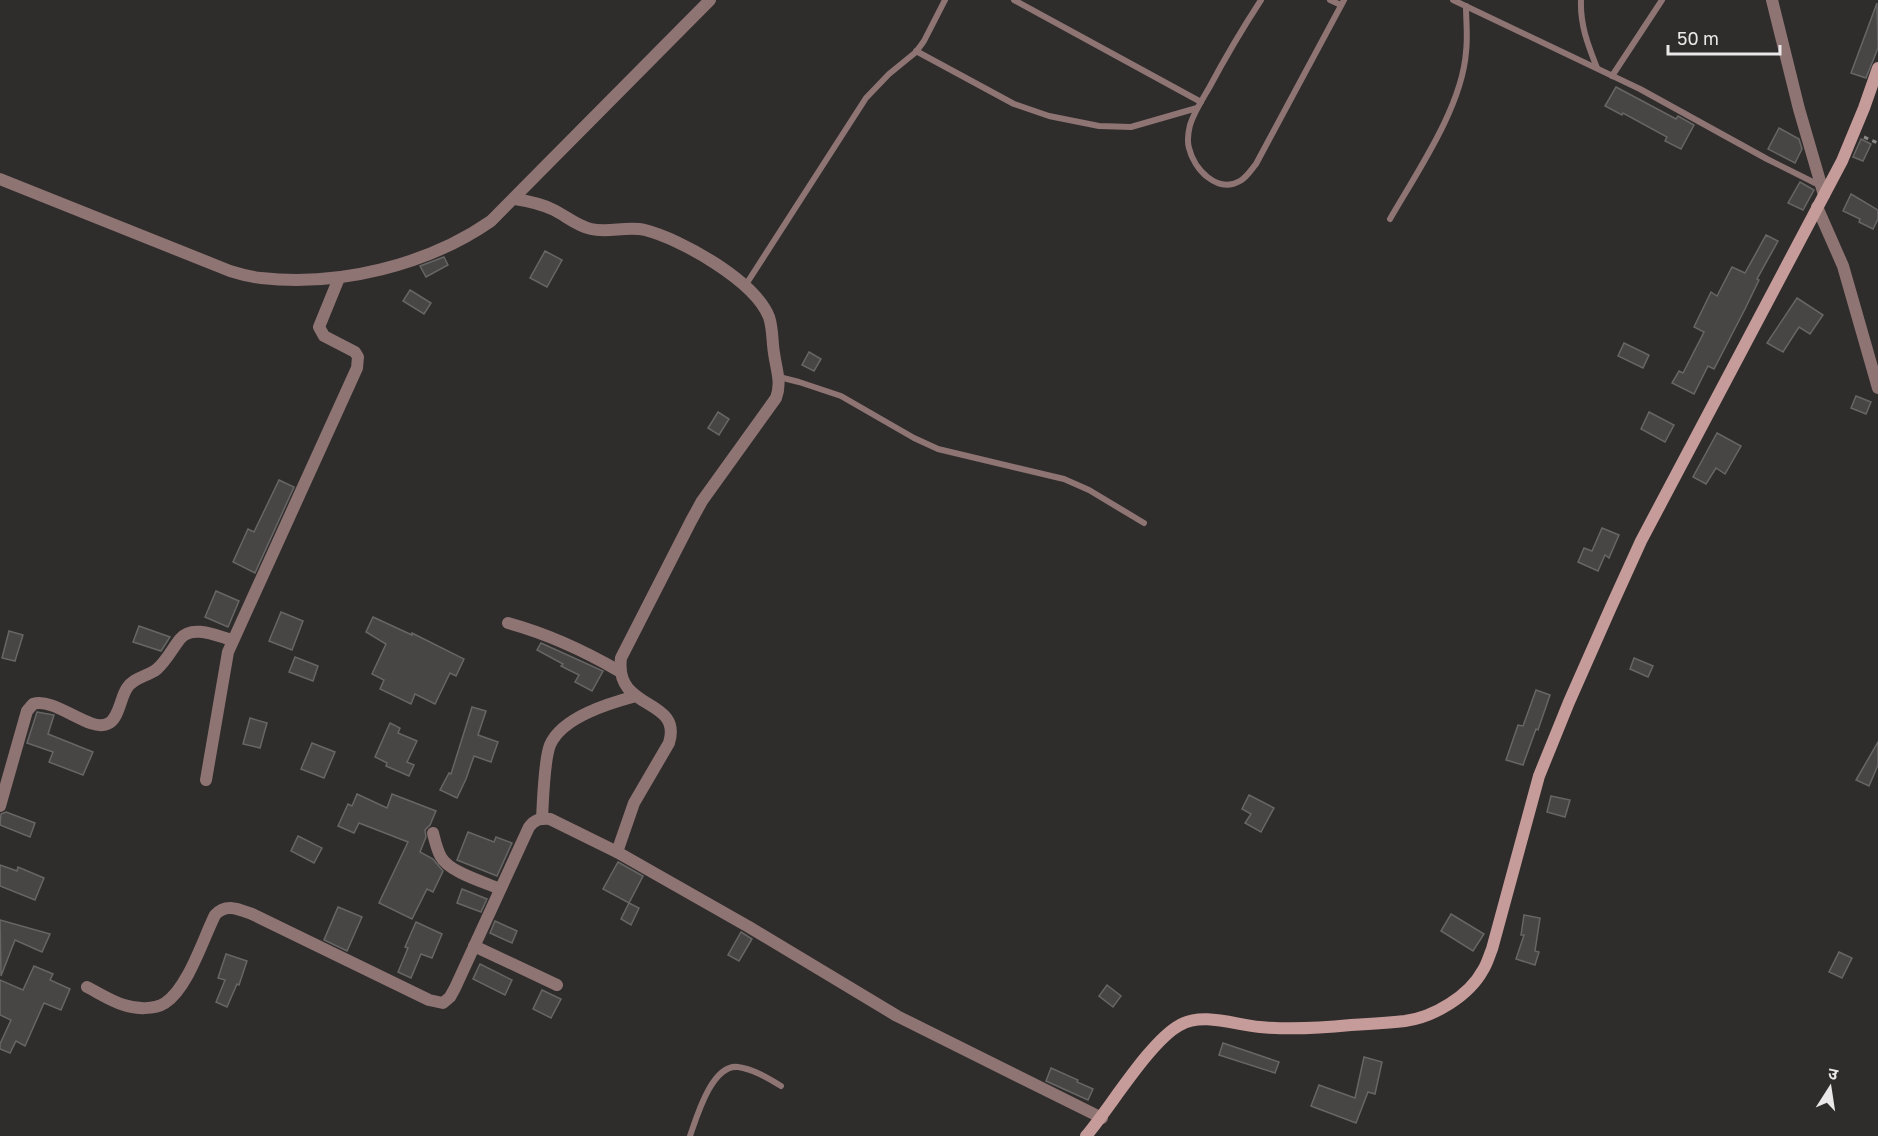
<svg xmlns="http://www.w3.org/2000/svg" width="1878" height="1136" font-family="'Golos Text','Noto Sans Devanagari',sans-serif">
  <rect width="100%" height="100%" fill="#2f2c2c"/>
  <g fill="#484545" stroke="#686565" stroke-width="1.5">
    <path d="M1877,3L1878,48L1866,78L1851,73Z"/>
    <path d="M1616,87L1676,119L1678,116L1694,125L1681,149L1665,141L1667,137L1623,113L1622,115L1605,106Z"/>
    <path d="M1779,128L1799,139L1802,149L1795,163L1768,149Z"/>
    <path d="M1861,139L1871,144L1863,161L1853,157Z"/>
    <path d="M1800,182L1814,190L1803,210L1788,203Z"/>
    <path d="M1851,194L1878,210V219L1873,229L1859,222L1860,219L1843,211Z"/>
    <path d="M1766,235L1778,241L1757,279L1759,280L1745,309L1714,369L1708,366L1694,394L1672,383L1679,371L1683,373L1704,332L1694,327L1711,292L1717,296L1732,267L1745,273Z"/>
    <path d="M545,251L562,260L547,287L530,278Z"/>
    <path d="M444,257L448,265L426,277L420,266Z"/>
    <path d="M410,290L431,303L424,314L403,301Z"/>
    <path d="M1797,298L1823,315L1810,334L1799,327L1783,352L1767,343Z"/>
    <path d="M1624,343L1649,355L1643,368L1618,356Z"/>
    <path d="M809,352L821,359L814,371L802,365Z"/>
    <path d="M1856,396L1871,402L1866,414L1851,408Z"/>
    <path d="M718,412L729,419L719,435L708,428Z"/>
    <path d="M1649,412L1674,425L1665,442L1641,429Z"/>
    <path d="M1717,433L1741,446L1725,474L1716,468L1706,484L1693,477Z"/>
    <path d="M279,480L294,487L255,573L233,562L248,529L254,532Z"/>
    <path d="M1602,528L1619,535L1609,558L1605,555L1598,571L1578,562L1584,548L1592,551Z"/>
    <path d="M216,591L239,601L228,627L205,617Z"/>
    <path d="M281,612L303,621L292,650L269,641Z"/>
    <path d="M373,617L412,635V633L464,659L456,676L450,673L435,704L415,694L411,704L380,689L384,680L372,674L386,644L366,632Z"/>
    <path d="M139,626L170,637L161,651L133,642Z"/>
    <path d="M9,631L23,635L15,661L2,658Z"/>
    <path d="M541,643L603,671L592,691L575,682L579,675L561,666L563,664L537,650Z"/>
    <path d="M295,657L318,666L313,681L289,672Z"/>
    <path d="M1634,658L1653,666L1648,677L1630,669Z"/>
    <path d="M1536,690L1550,695L1538,730L1536,729L1523,765L1506,760L1518,725L1523,726Z"/>
    <path d="M472,707L486,711L478,735L498,742L491,762L474,756L466,779L457,798L440,790L449,773L451,774Z"/>
    <path d="M37,712L54,715L48,734L93,752L83,775L49,762L53,752L27,743Z"/>
    <path d="M250,718L267,723L260,748L243,744Z"/>
    <path d="M390,723L400,728L398,733L417,741L407,762L414,765L409,776L386,766L387,763L375,757Z"/>
    <path d="M1878,742V765L1869,786L1856,780Z"/>
    <path d="M312,743L335,752L324,778L301,769Z"/>
    <path d="M357,794L387,808L392,794L436,811L430,825L425,830L426,837L420,852L433,859L443,871L433,892L427,889L412,919L379,903L408,842L359,823L354,833L338,826L348,804L352,806Z"/>
    <path d="M1249,795L1274,808L1261,832L1245,823L1251,814L1242,809Z"/>
    <path d="M1551,796L1570,800L1565,817L1547,812Z"/>
    <path d="M6,812L35,823L30,837L0,825L1,814Z"/>
    <path d="M468,832L494,842L496,837L512,843L497,876L457,860Z"/>
    <path d="M298,836L322,848L314,863L291,851Z"/>
    <path d="M618,862L643,876L629,903L603,889Z"/>
    <path d="M0,865L17,871L18,867L44,878L35,900L0,886Z"/>
    <path d="M462,889L487,899L481,912L457,903Z"/>
    <path d="M629,903L639,908L631,925L621,919Z"/>
    <path d="M338,907L362,917L347,951L324,940Z"/>
    <path d="M1451,914L1484,934L1473,951L1441,931Z"/>
    <path d="M1524,915L1540,918L1535,951L1539,952L1535,965L1516,959L1524,935H1521Z"/>
    <path d="M0,920L50,934L42,952L15,940L1,976Z"/>
    <path d="M495,921L517,931L512,943L490,933Z"/>
    <path d="M416,922L442,934L432,958L421,954L411,978L398,972L408,948L405,947Z"/>
    <path d="M741,932L752,939L739,961L728,955Z"/>
    <path d="M1839,952L1852,958L1842,978L1829,972Z"/>
    <path d="M226,954L247,961L239,985L237,984L227,1007L216,1002L225,980L218,978Z"/>
    <path d="M480,964L512,980L505,995L473,979Z"/>
    <path d="M34,966L53,974L50,980L70,989L61,1010L44,1003L25,1046L16,1041L10,1053L0,1049V1044L11,1020L0,1015V980L23,990Z"/>
    <path d="M1107,985L1121,996L1113,1007L1099,996Z"/>
    <path d="M542,990L561,999L551,1018L533,1009Z"/>
    <path d="M1223,1043L1279,1062L1275,1073L1219,1055Z"/>
    <path d="M1364,1057L1382,1062L1375,1094L1368,1092L1356,1123L1311,1106L1319,1085L1355,1098Z"/>
    <path d="M1051,1068L1078,1080L1077,1082L1093,1089L1088,1100L1046,1081Z"/>
  </g>
  <g fill="none" stroke-linecap="round" stroke-linejoin="round">
    <path stroke="#8c8989" stroke-width="3" stroke-dasharray="4.5 4.5" stroke-linecap="butt" d="M1864,137L1878,143"/>
    <g stroke="#8e7473" stroke-width="6">
      <path d="M1014,0L1201,102"/>
      <path d="M1261,0C1242,29 1225,58 1209,88C1202,100 1194,112 1190,125C1188,133 1187,141 1189,148C1194,169 1217,194 1240,181C1247,177 1251,170 1256,164L1344,0"/>
      <path d="M1330,0L1341,5"/>
      <path d="M1453,0L1640,89L1767,159L1821,186"/>
      <path d="M1581,0C1580,25 1588,45 1597,68"/>
      <path d="M916,51L1014,104L1049,116L1099,126L1131,127L1197,108"/>
      <path d="M1612,76L1662,0"/>
      <path d="M1390,219C1417,172 1462,107 1466,52C1468,37 1466,21 1466,6"/>
      <path d="M745,286L866,98L889,74L916,52L924,41L945,0"/>
      <path d="M779,377L799,382L841,396L914,438L938,449L1064,479L1089,490L1144,523"/>
      <path d="M690,1136C697,1116 712,1064 738,1067C753,1069 768,1078 781,1086"/>
    </g>
    <g stroke="#8e7473" stroke-width="12">
      <path d="M1772,0L1799,109L1824,195"/>
      <path d="M0,179L230,271C240,274 251,277 261,278C338,287 428,265 491,221L710,0"/>
      <path d="M515,199C528,201 542,204 554,210C566,216 577,226 591,229C608,233 627,226 645,230C681,239 755,281 769,317C773,329 772,342 774,353C776,369 782,382 776,398L702,501L691,521L621,658C614,712 683,697 669,743L634,803L617,852"/>
      <path d="M1817,207L1843,266L1878,388"/>
      <path d="M508,623C548,634 583,650 619,671"/>
      <path d="M206,780L228,652L357,368L358,357L355,352L324,336L319,327L339,278"/>
      <path d="M0,806L27,711L33,704C55,697 89,732 107,724C119,720 120,698 127,688C134,677 147,677 157,669C167,660 172,649 180,639C192,624 217,636 232,640"/>
      <path d="M542,819C543,801 544,760 550,745C562,717 610,703 636,696"/>
      <path d="M433,833C435,841 437,850 441,857C449,872 484,882 500,889"/>
      <path d="M474,946L557,985"/>
      <path d="M87,987C99,993 111,1001 124,1005C136,1009 154,1010 165,1003C188,988 203,939 215,915C226,903 238,909 252,914L429,1000L443,1003L450,997L455,988L529,827C535,819 541,818 550,819L617,852L749,927L897,1016L1102,1118"/>
    </g>
    <path stroke="#c69c9a" stroke-width="12" d="M1086,1136C1110,1108 1150,1041 1180,1025C1202,1012 1236,1025 1260,1027C1291,1030 1321,1028 1351,1025C1369,1024 1387,1023 1405,1021C1434,1017 1469,996 1483,970C1487,964 1489,956 1492,949L1539,776L1569,702L1611,607L1641,541L1842,161L1864,108L1878,68"/>
  </g>
  <g transform="translate(1830 1088) rotate(12)" stroke="#2f2c2c" stroke-width="4.5" paint-order="stroke">
  <path d="M0-4.5L10 22L0 15L-10 22Z" fill="#eae8e8"/>
  <text y="-9" font-size="16" font-weight="bold" text-anchor="middle" fill="#eae8e8">उ</text>
  </g>
  <path d="M1668 45v9h112v-9" fill="none" stroke="#eae8e8" stroke-width="3"/>
  <text x="1677" y="45" font-size="18" fill="#eae8e8" stroke="#2f2c2c" stroke-width="4.5" paint-order="stroke">50 m</text>
</svg>
